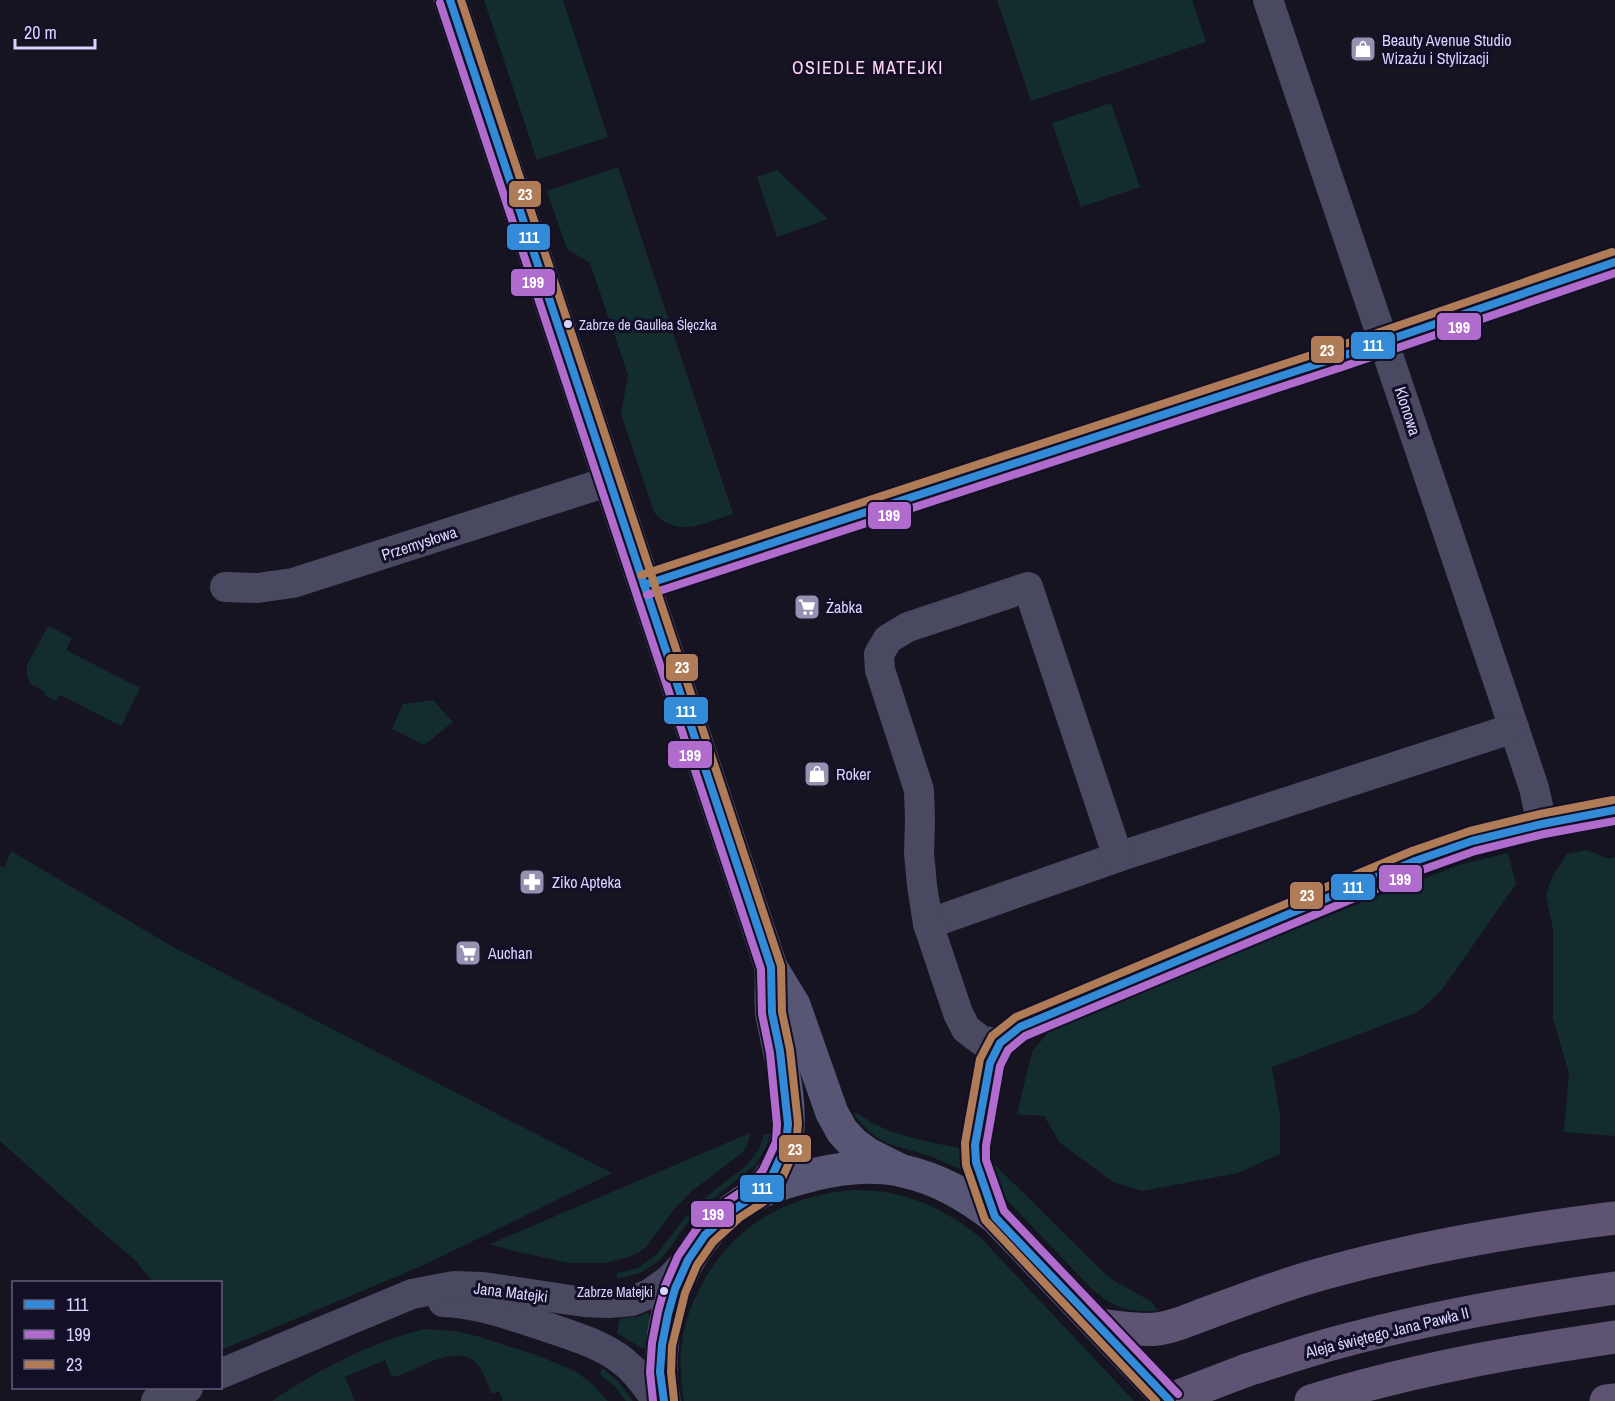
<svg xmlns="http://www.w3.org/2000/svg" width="1615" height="1401" font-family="'Archivo Narrow',sans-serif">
  <rect width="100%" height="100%" fill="#161421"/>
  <g fill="#132c2d">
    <path d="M484,0H563L608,137L537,160Z"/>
    <path d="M997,0H1192L1206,42L1031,101Z"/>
    <path d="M1111,103L1140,187L1081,207L1052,123Z"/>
    <path d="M618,167L733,514C705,523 676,539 654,512L621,414L628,375L590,263L567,249L547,191Z"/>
    <path d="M777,170L828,219L777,237L757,177Z"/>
    <path d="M48,626L72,638L66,650L140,688L121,726L60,695L56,701L44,695L45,692L30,684L27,675V665Z"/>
    <path d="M433,700L453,722L424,745L392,729L403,704Z"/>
    <path d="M1587,850L1608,859L1615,857V1136L1564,1132L1569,1073L1553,1019V929L1546,895L1552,877L1567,854Z"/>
    <path d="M11,851L175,948L612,1173L424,1265L221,1350L220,1282H153L134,1259L103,1233L0,1141V866L4,868Z"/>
    <path d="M1508,853L1516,884L1441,991L1418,1012L1272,1067L1280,1115V1154L1238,1173L1142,1191L1113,1182L1060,1143L1044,1116L1017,1114L1032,1052L1054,1025L1363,902L1459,865Z"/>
    <path d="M857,1113C888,1136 927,1141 964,1149V1168L960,1169C950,1165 940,1160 930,1156C896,1145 876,1146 854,1114Z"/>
    <path d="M750,1133L747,1146L742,1153L692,1191L675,1208L646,1247L638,1253L629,1257L604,1263H570L513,1251L490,1244Z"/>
    <path d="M764,1134H770L766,1147L756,1164L700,1210L688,1222L669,1249L659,1261L640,1273L617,1279V1273L638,1268L657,1254L684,1219L696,1206L711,1193L747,1165L759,1149Z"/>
    <path d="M985,1155L1101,1270L1111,1279L1152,1302L1158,1311C1127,1312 1116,1309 1092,1289L1002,1195Z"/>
    <path d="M852,1190C904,1190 939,1205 980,1237L1134,1401H684C681,1382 679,1361 682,1342C684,1323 692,1303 701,1286C733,1226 785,1196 852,1190Z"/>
    <path d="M646,1313L649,1314C651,1324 645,1337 645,1348L643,1349L617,1333L620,1318L637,1317Z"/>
    <path d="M424,1329L455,1331L477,1336L539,1356L575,1371L590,1382L608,1401H501L503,1400L499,1391L492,1394C488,1386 485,1376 480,1368C462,1338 418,1370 394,1377L391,1375L385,1360L345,1377L355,1401H272C320,1369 367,1344 424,1329Z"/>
    <path d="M602,1368L618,1381L633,1401H626L615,1387L600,1374Z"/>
  </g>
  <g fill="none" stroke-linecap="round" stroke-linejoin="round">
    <g stroke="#4a4962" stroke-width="30">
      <path d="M1268,0L1514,728L1534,788L1542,824"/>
      <path d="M644,585L1342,356L1615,262"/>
      <path d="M225,587L257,588L293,583L610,481"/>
      <path d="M928,924L1118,857L1514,728"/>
      <path d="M1000,1043L982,1041L966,1029L958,1013L928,924L922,885L919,853L920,820L919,790L880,670L879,654L888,639L908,627L1028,587L1118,857"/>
      <path d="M995,1217L976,1162L975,1145L990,1063L1000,1043L1020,1027L1415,861L1472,841L1542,824L1615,810"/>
      <path d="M443,1302C477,1303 509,1315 541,1325C567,1334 603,1344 624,1362C638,1373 647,1387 657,1401"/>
      <path d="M220,1374L412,1294L454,1286L483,1287L584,1302L609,1303L632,1301L651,1293L669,1280L688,1260"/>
      <path d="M156,1401L188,1388"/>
    </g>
    <g stroke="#575674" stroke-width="33">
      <path d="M450,0L771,967L794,1005L832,1113L842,1131L853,1143L868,1154L900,1170"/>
      <path d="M757,1194C769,1179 782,1163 786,1143C794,1105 779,1053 772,1015C770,1000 772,984 771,969"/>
      <path d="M664,1401C663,1391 660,1380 661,1369C662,1297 691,1230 756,1194C773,1185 794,1180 812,1175C841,1168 874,1164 903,1171C939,1179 966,1195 995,1217L1170,1401"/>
    </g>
    <g stroke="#5e5373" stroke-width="33">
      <path d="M1098,1325C1117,1327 1137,1331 1157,1329C1176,1327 1195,1317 1213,1311C1251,1297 1290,1282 1329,1272C1423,1246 1518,1230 1615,1218"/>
      <path d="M1247,1370C1276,1361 1306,1351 1335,1343C1427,1318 1521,1301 1615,1288"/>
      <path d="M1311,1401C1410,1370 1513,1352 1615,1337"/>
      <path d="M1606,1401L1615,1400"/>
    </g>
    <path stroke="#5e5373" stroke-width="33" d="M1166,1401L1247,1370"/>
    <g stroke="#130f26" stroke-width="12">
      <g id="bus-1">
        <path d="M450,0L771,967L772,1013L780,1051L788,1124L786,1145L772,1176L757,1194L733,1210L705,1235L688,1260L675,1289L668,1314L662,1345L660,1372L664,1401"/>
        <path d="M644,585L1342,356L1615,262"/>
        <path d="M1170,1401L995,1217L976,1162L975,1145L990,1063L1000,1043L1020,1027L1415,861L1472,841L1542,824L1615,810"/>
      </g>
    </g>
    <g stroke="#130f26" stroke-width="12">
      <g id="bus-2">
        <path d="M440,3L761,969L762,1014L770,1053L777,1124L776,1142L763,1170L750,1186L726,1202L698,1227L678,1256L665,1286L658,1312L652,1343L650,1372L653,1401"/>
        <path d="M647,595L1345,366L1615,273"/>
        <path d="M1178,1394L1004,1211L986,1160V1146L1000,1066L1008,1050L1025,1036L1419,871L1475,851L1544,834L1615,821"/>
      </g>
    </g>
    <g stroke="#130f26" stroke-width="12">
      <g id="bus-3">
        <path d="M461,0L781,966L782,1012L790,1050L798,1123L796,1147L781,1181L765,1201L739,1218L713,1242L697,1265L685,1293L672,1346L671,1372L674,1400"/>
        <path d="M641,575L1339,346L1612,252"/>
        <path d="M1156,1401L985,1220L966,1165L965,1143L980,1059L992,1036L1016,1017L1412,851L1470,831L1540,814L1613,800"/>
      </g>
    </g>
    <use href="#bus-1" stroke="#338bd7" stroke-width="8"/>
    <use href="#bus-2" stroke="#b06ccc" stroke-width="8"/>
    <use href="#bus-3" stroke="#b07c57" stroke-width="8"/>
  </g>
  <defs>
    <g id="shop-square" transform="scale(1.35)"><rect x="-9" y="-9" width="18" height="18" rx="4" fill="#9591b1" stroke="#130f26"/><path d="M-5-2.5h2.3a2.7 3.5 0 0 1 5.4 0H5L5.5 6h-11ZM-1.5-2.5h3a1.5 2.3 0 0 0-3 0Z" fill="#fff"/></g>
    <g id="supermarket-square" transform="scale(1.35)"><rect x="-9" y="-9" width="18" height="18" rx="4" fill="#9591b1" stroke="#130f26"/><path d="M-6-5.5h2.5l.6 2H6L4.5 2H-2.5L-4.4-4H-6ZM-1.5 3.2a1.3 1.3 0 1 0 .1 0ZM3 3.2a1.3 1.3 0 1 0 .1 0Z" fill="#fff"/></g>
    <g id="pharmacy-square" transform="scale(1.35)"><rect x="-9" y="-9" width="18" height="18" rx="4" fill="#9591b1" stroke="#130f26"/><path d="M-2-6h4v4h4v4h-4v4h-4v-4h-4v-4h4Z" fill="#fff"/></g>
  </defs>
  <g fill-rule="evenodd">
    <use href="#shop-square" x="1363" y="49"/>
    <use href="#supermarket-square" x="807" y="607"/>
    <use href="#shop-square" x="817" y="774"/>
    <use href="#pharmacy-square" x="532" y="882"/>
    <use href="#supermarket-square" x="468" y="953"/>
  </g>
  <g fill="#d9d4ff" stroke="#130f26" stroke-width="2">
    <circle cx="568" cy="324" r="5"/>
    <circle cx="664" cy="1291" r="5"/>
  </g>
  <g text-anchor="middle" stroke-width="6" stroke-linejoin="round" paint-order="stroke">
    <g font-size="14" fill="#d9d4ff" stroke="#130f26" text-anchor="start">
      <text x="579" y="330">Zabrze de Gaullea Ślęczka</text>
      <text x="653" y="1297" text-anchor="end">Zabrze Matejki</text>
    </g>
    <g font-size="16" fill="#d9d4ff" stroke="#130f26" text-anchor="start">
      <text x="1382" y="46">Beauty Avenue Studio<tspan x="1382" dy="18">Wizażu i Stylizacji</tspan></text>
      <text x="826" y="613">Żabka</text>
      <text x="836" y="780">Roker</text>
      <text x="552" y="888">Ziko Apteka</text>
      <text x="488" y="959">Auchan</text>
    </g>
    <g font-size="16" fill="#d9d4ff" stroke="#130f26">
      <text transform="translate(1408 411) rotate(72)" y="6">Klonowa</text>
      <text transform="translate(419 543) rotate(-18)" y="6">Przemysłowa</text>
      <text transform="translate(511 1292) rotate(7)" y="6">Jana Matejki</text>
      <text transform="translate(1387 1332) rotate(-14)" y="6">Aleja świętego Jana Pawła II</text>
    </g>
    <g font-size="18" letter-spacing="1.5" fill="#ffd6f0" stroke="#130f26">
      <text x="868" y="74">OSIEDLE MATEJKI</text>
    </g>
  </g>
  <g stroke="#130f26" stroke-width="2">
    <rect x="508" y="180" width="34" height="28" rx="6" fill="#b07c57"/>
    <rect x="506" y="223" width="45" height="28" rx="6" fill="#338bd7"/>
    <rect x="510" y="268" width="46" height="29" rx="6" fill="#b06ccc"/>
    <rect x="1436" y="312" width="46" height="29" rx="6" fill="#b06ccc"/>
    <rect x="1350" y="331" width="46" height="29" rx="6" fill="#338bd7"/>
    <rect x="1310" y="335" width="35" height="29" rx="6" fill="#b07c57"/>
    <rect x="867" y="501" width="45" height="29" rx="6" fill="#b06ccc"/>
    <rect x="665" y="653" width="34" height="29" rx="6" fill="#b07c57"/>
    <rect x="663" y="696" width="46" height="29" rx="6" fill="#338bd7"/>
    <rect x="667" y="740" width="46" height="29" rx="6" fill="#b06ccc"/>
    <rect x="1378" y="864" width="45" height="29" rx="6" fill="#b06ccc"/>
    <rect x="1330" y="873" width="46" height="28" rx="6" fill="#338bd7"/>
    <rect x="1289" y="881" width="35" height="29" rx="6" fill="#b07c57"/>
    <rect x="778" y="1134" width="34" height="29" rx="6" fill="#b07c57"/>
    <rect x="739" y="1174" width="46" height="29" rx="6" fill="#338bd7"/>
    <rect x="690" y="1200" width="45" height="28" rx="6" fill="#b06ccc"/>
  </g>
  <g font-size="16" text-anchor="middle" font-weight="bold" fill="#fff">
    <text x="525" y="200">23</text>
    <text x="529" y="243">111</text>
    <text x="533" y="288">199</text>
    <text x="1459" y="333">199</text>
    <text x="1373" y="351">111</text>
    <text x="1327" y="356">23</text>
    <text x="889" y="521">199</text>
    <text x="682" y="673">23</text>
    <text x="686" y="717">111</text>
    <text x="690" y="761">199</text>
    <text x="1400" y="885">199</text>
    <text x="1353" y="893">111</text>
    <text x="1307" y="901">23</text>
    <text x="795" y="1155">23</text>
    <text x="762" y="1194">111</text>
    <text x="713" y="1220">199</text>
  </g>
  <rect x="12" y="1281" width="210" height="108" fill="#130f26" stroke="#625e7d" stroke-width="1.5"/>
  <rect x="24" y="1300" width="30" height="9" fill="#338bd7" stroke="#625e7d" stroke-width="1.5"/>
  <text x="66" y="1311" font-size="18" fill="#d9d4ff">111</text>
  <rect x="24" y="1330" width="30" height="9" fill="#b06ccc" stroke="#625e7d" stroke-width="1.5"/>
  <text x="66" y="1341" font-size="18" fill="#d9d4ff">199</text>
  <rect x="24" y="1360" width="30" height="9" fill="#b07c57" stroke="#625e7d" stroke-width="1.5"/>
  <text x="66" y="1371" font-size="18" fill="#d9d4ff">23</text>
  <path d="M15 39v9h80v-9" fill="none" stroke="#d9d4ff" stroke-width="3"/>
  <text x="24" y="39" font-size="18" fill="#d9d4ff" stroke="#130f26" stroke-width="4.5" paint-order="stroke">20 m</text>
</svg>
